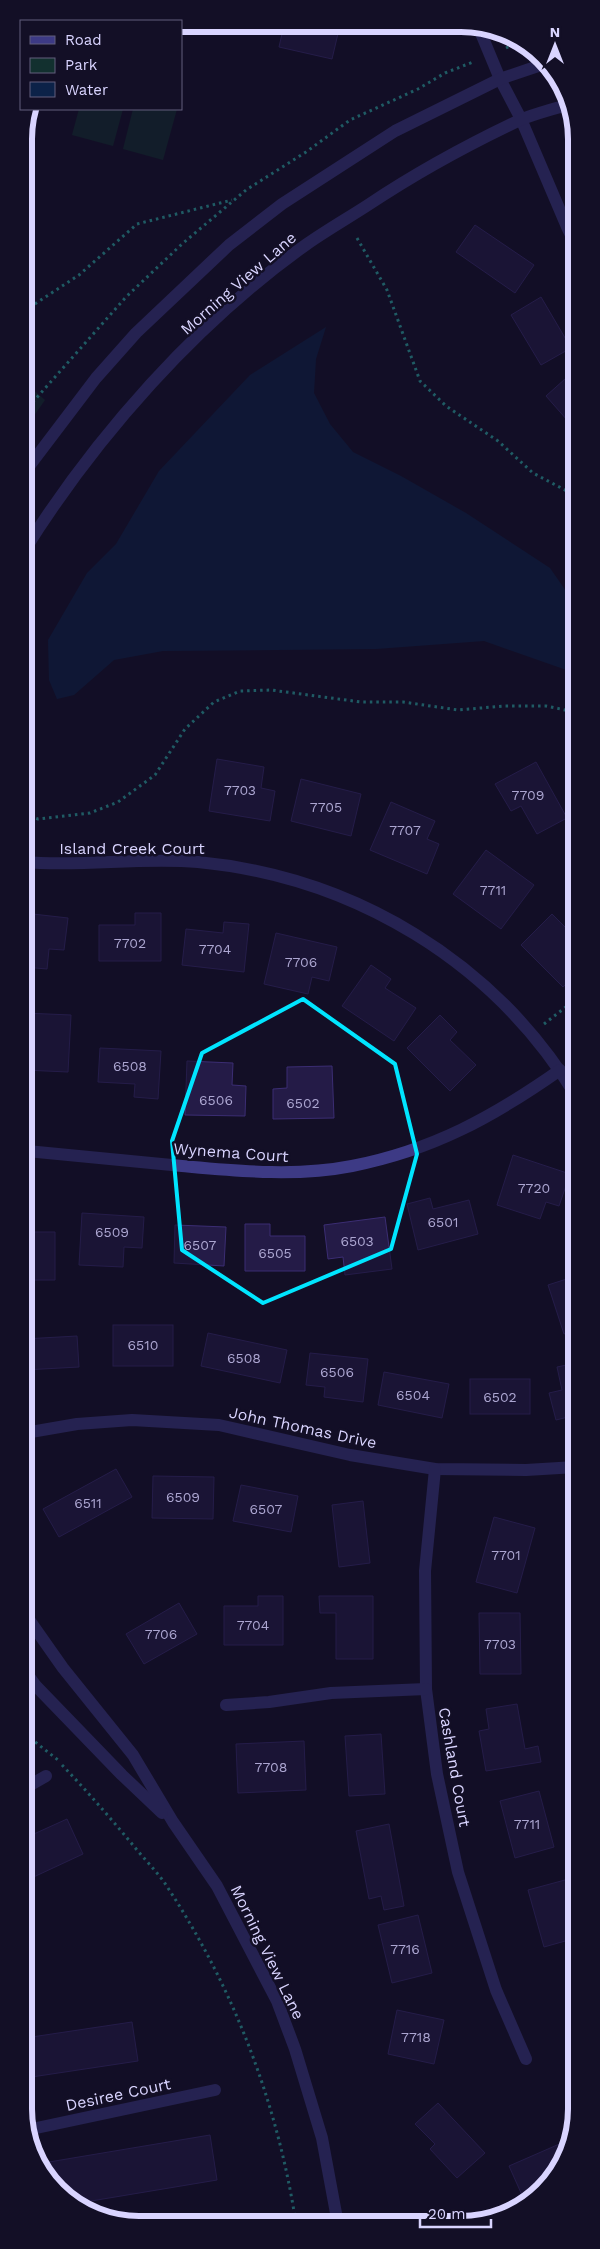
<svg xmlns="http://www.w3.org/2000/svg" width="600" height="2249" font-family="'Work Sans',sans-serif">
  <rect width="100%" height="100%" fill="#130f26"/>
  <g fill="#12302f">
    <path d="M79,109H123L113,146L72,135Z"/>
    <path d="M133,109H177L163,160L123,149Z"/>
    <path d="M24,382L45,400L24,430Z"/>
  </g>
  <g fill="#0c2248">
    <path d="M227,24L269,25L267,35Z"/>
    <path d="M326,327L316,359L314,393L330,424L353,452L401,476L466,513L550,568L575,604V673L484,641L376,649L163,651L114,660L74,695L57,699L49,680L48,640L87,573L116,544L159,471L250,375Z"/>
  </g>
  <g fill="#241b47" stroke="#3b2d73">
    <path d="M284,25H340L332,59L279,47Z"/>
    <path d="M475,225L534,265L515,293L456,252Z"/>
    <path d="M541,297L571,348L541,365L511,315Z"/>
    <path d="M575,370V429L546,396Z"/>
    <path d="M217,759L264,767L261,788L275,791L270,821L209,811Z"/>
    <path d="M536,762L567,818L537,834L521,806L511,811L495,784Z"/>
    <path d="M301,779L361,794L351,836L291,821Z"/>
    <path d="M391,802L435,821L427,839L439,844L427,874L370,850Z"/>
    <path d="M486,850L534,885L501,929L453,894Z"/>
    <path d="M24,913L68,918L64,950L49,949L47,969L24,967Z"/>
    <path d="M135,913H161V961H99V925H135Z"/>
    <path d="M552,914L576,938V975L563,987L521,945Z"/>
    <path d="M224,922L249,924L244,972L182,965L186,929L223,933Z"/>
    <path d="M276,933L337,947L329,981L312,977L308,994L264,984Z"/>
    <path d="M371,965L391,979L385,988L416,1008L394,1041L342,1006Z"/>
    <path d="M24,1013L71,1015L68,1072L24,1070Z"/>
    <path d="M440,1015L457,1032L450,1040L476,1065L450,1091L407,1048Z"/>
    <path d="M100,1048L161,1051L158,1099L134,1097L135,1084L98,1082Z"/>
    <path d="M187,1061L233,1063L232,1085L246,1086L245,1116L185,1115Z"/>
    <path d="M332,1066L334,1118L273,1119V1089L287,1088V1067Z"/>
    <path d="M513,1155L570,1174L559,1206L546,1202L540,1219L497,1205Z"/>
    <path d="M430,1198L433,1209L469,1200L478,1234L418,1250L407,1204Z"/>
    <path d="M82,1213L144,1217L142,1248L124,1247L123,1267L79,1265Z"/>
    <path d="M385,1217L392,1269L345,1275L343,1257L328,1259L324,1225Z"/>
    <path d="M245,1224H270V1236H305V1271H245Z"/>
    <path d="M175,1225L226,1227L224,1266L174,1263Z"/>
    <path d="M31,1232H55V1280H24V1243H31Z"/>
    <path d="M576,1276V1330L564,1334L548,1285Z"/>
    <rect x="113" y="1325" width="60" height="41"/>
    <path d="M208,1333L287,1350L280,1383L201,1366Z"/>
    <path d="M77,1336L79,1367L24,1370V1339Z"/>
    <path d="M310,1353L368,1359L363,1402L324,1397L325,1387L306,1385Z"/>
    <path d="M576,1363V1415L556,1420L549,1393L562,1390L557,1367Z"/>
    <path d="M384,1372L449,1384L442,1418L378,1405Z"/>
    <rect x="470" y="1379" width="60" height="35"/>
    <path d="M116,1469L132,1497L59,1537L43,1509Z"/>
    <path d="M153,1476L214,1477L213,1519L152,1518Z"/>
    <path d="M241,1485L298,1496L291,1532L233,1521Z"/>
    <path d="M363,1501L370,1563L339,1567L332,1505Z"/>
    <path d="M494,1517L535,1528L517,1593L476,1582Z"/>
    <rect x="569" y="1525" width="7" height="46"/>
    <path d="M258,1596H283V1645H224V1606H258Z"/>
    <path d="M319,1596H373V1659H336V1613H320Z"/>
    <path d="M179,1603L197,1634L144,1664L126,1634Z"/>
    <path d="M479,1613H520L521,1674H480Z"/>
    <path d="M517,1704L525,1749L538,1746L541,1762L486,1771L479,1731L489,1729L486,1709Z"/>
    <path d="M381,1734L385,1794L349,1796L345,1736Z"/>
    <path d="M304,1741L306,1790L238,1793L236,1744Z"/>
    <path d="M539,1791L554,1847L515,1858L500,1801Z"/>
    <path d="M67,1819L83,1854L25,1881V1838Z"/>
    <path d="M389,1824L404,1906L384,1910L381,1896L369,1899L356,1831Z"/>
    <path d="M576,1877V1938L544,1947L528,1890Z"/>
    <path d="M418,1915L432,1973L392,1983L378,1925Z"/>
    <path d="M397,2010L444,2020L434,2064L388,2054Z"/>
    <path d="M132,2022L138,2061L25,2078V2038Z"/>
    <path d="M438,2103L485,2153L457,2178L430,2149L435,2144L415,2124Z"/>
    <path d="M210,2135L217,2180L79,2203L57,2191L43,2163Z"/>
    <path d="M564,2142L547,2186L526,2204L509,2166Z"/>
  </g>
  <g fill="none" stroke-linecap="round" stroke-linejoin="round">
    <g stroke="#2fb8b0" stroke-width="3" stroke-dasharray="2.5 4" stroke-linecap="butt">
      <path d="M506,48L515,44"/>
      <path d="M357,238L387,290L420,381L446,406L498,441L533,473L565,490L575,499"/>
      <path d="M24,311L79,275L137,224L232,200"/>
      <path d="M24,412L126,297L182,244L246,190L306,152L350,120L418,89L445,73L473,62"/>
      <path d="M24,814L38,819L90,813L118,802L155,775L185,729L214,702L240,691L271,690L361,702H403L458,710L504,706H546L575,712"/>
      <path d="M544,1024L576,999"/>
      <path d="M25,1734L58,1760"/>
      <path d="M62,1765C88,1792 113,1821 137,1850C147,1862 158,1873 166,1885C233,1986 278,2104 296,2224"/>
    </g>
    <g stroke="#3d3a85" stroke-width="12">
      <path d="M478,26L500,79L521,119L567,227L575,243"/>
      <path d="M24,862C82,867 140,857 198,862C354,877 494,961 576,1096"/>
      <path d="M27,1151C78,1156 130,1161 182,1166C238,1171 296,1177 352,1166C433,1150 493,1117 560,1070"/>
      <path d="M25,1433L77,1424L132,1420L219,1425L350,1455L435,1469L526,1470L576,1467"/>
      <path d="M435,1469L425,1571L426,1689L437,1774L458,1872L496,1990L526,2059"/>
      <path d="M226,1705L269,1702L331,1693L426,1689"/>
      <path d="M25,1788L46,1776"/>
      <path d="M27,2130L215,2090"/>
    </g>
    <g stroke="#3d3a85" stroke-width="12">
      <path d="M24,473L96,378L136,333L229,245L282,204L395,131L500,79L547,63"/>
      <path d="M24,551C96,436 196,323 307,244C327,230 348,218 368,205C416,173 467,145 520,120C534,114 551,110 566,105"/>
      <path d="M25,1614L63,1668L133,1755L173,1822L217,1886L277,2001L295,2049L322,2138L338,2224"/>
      <path d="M25,1671L36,1686L122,1775L162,1813"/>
    </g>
  </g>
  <path d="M0 0H600V2249H0ZM303,999L395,1064L417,1154L391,1249L263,1303L182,1250L172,1141L202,1053Z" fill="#130f26" fill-opacity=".55" fill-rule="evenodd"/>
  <path fill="none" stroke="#00e5ff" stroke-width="4" stroke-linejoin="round" d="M303,999L395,1064L417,1154L391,1249L263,1303L182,1250L172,1141L202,1053Z"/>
  <g text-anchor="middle" stroke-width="5" stroke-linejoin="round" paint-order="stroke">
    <g font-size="14" fill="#aca6d1">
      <text x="240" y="795">7703</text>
      <text x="528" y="800">7709</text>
      <text x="326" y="812">7705</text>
      <text x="405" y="835">7707</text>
      <text x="493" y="895">7711</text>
      <text x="130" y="948">7702</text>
      <text x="215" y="954">7704</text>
      <text x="301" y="967">7706</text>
      <text x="130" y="1071">6508</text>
      <text x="216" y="1105">6506</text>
      <text x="303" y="1108">6502</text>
      <text x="534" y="1193">7720</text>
      <text x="443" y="1227">6501</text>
      <text x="112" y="1237">6509</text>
      <text x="357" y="1246">6503</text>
      <text x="200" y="1250">6507</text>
      <text x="275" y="1258">6505</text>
      <text x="143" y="1350">6510</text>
      <text x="244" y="1363">6508</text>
      <text x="337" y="1377">6506</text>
      <text x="413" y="1400">6504</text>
      <text x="500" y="1402">6502</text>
      <text x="183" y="1502">6509</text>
      <text x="88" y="1508">6511</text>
      <text x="266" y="1514">6507</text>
      <text x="506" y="1560">7701</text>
      <text x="253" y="1630">7704</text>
      <text x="161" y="1639">7706</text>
      <text x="500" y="1649">7703</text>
      <text x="271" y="1772">7708</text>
      <text x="527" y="1829">7711</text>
      <text x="405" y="1954">7716</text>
      <text x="416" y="2042">7718</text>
    </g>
    <g font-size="16" fill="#d9d4ff" stroke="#130f26">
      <text transform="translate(238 283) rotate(-41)" y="6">Morning View Lane</text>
      <text x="132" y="854">Island Creek Court</text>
      <text transform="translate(231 1152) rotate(4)" y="6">Wynema Court</text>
      <text transform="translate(303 1427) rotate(12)" y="6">John Thomas Drive</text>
      <text transform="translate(455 1767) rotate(80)" y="6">Cashland Court</text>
      <text transform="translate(268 1952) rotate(64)" y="6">Morning View Lane</text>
      <text transform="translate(118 2094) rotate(-12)" y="6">Desiree Court</text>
    </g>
  </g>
  <path d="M0 0H600V2249H0ZM139 32H461A107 107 0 0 1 568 139V2109A107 107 0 0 1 461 2216H139A107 107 0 0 1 32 2109V139A107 107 0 0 1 139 32Z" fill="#130f26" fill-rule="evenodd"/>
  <path fill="none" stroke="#d9d4ff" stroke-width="6" d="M139 32H461A107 107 0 0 1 568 139V2109A107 107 0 0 1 461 2216H139A107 107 0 0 1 32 2109V139A107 107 0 0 1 139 32Z"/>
  <rect x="20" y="20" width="162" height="90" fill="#130f26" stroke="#625e7d"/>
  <rect x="30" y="36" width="25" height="8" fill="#3d3a85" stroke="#625e7d"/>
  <text x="65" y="45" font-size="15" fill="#d9d4ff">Road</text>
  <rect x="30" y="58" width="25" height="15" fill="#12302f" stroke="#625e7d"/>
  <text x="65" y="70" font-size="15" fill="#d9d4ff">Park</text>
  <rect x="30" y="82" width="25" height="15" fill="#0c2248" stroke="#625e7d"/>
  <text x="65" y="95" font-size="15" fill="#d9d4ff">Water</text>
  <g transform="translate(555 45)" stroke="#130f26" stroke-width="4" paint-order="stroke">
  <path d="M0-4L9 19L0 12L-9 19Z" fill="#d9d4ff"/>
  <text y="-8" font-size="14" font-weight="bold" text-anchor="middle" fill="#d9d4ff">N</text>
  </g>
  <path d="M420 2219v8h71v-8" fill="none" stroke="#d9d4ff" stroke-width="2.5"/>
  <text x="428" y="2219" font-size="15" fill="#d9d4ff" stroke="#130f26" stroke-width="4" paint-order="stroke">20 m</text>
</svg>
